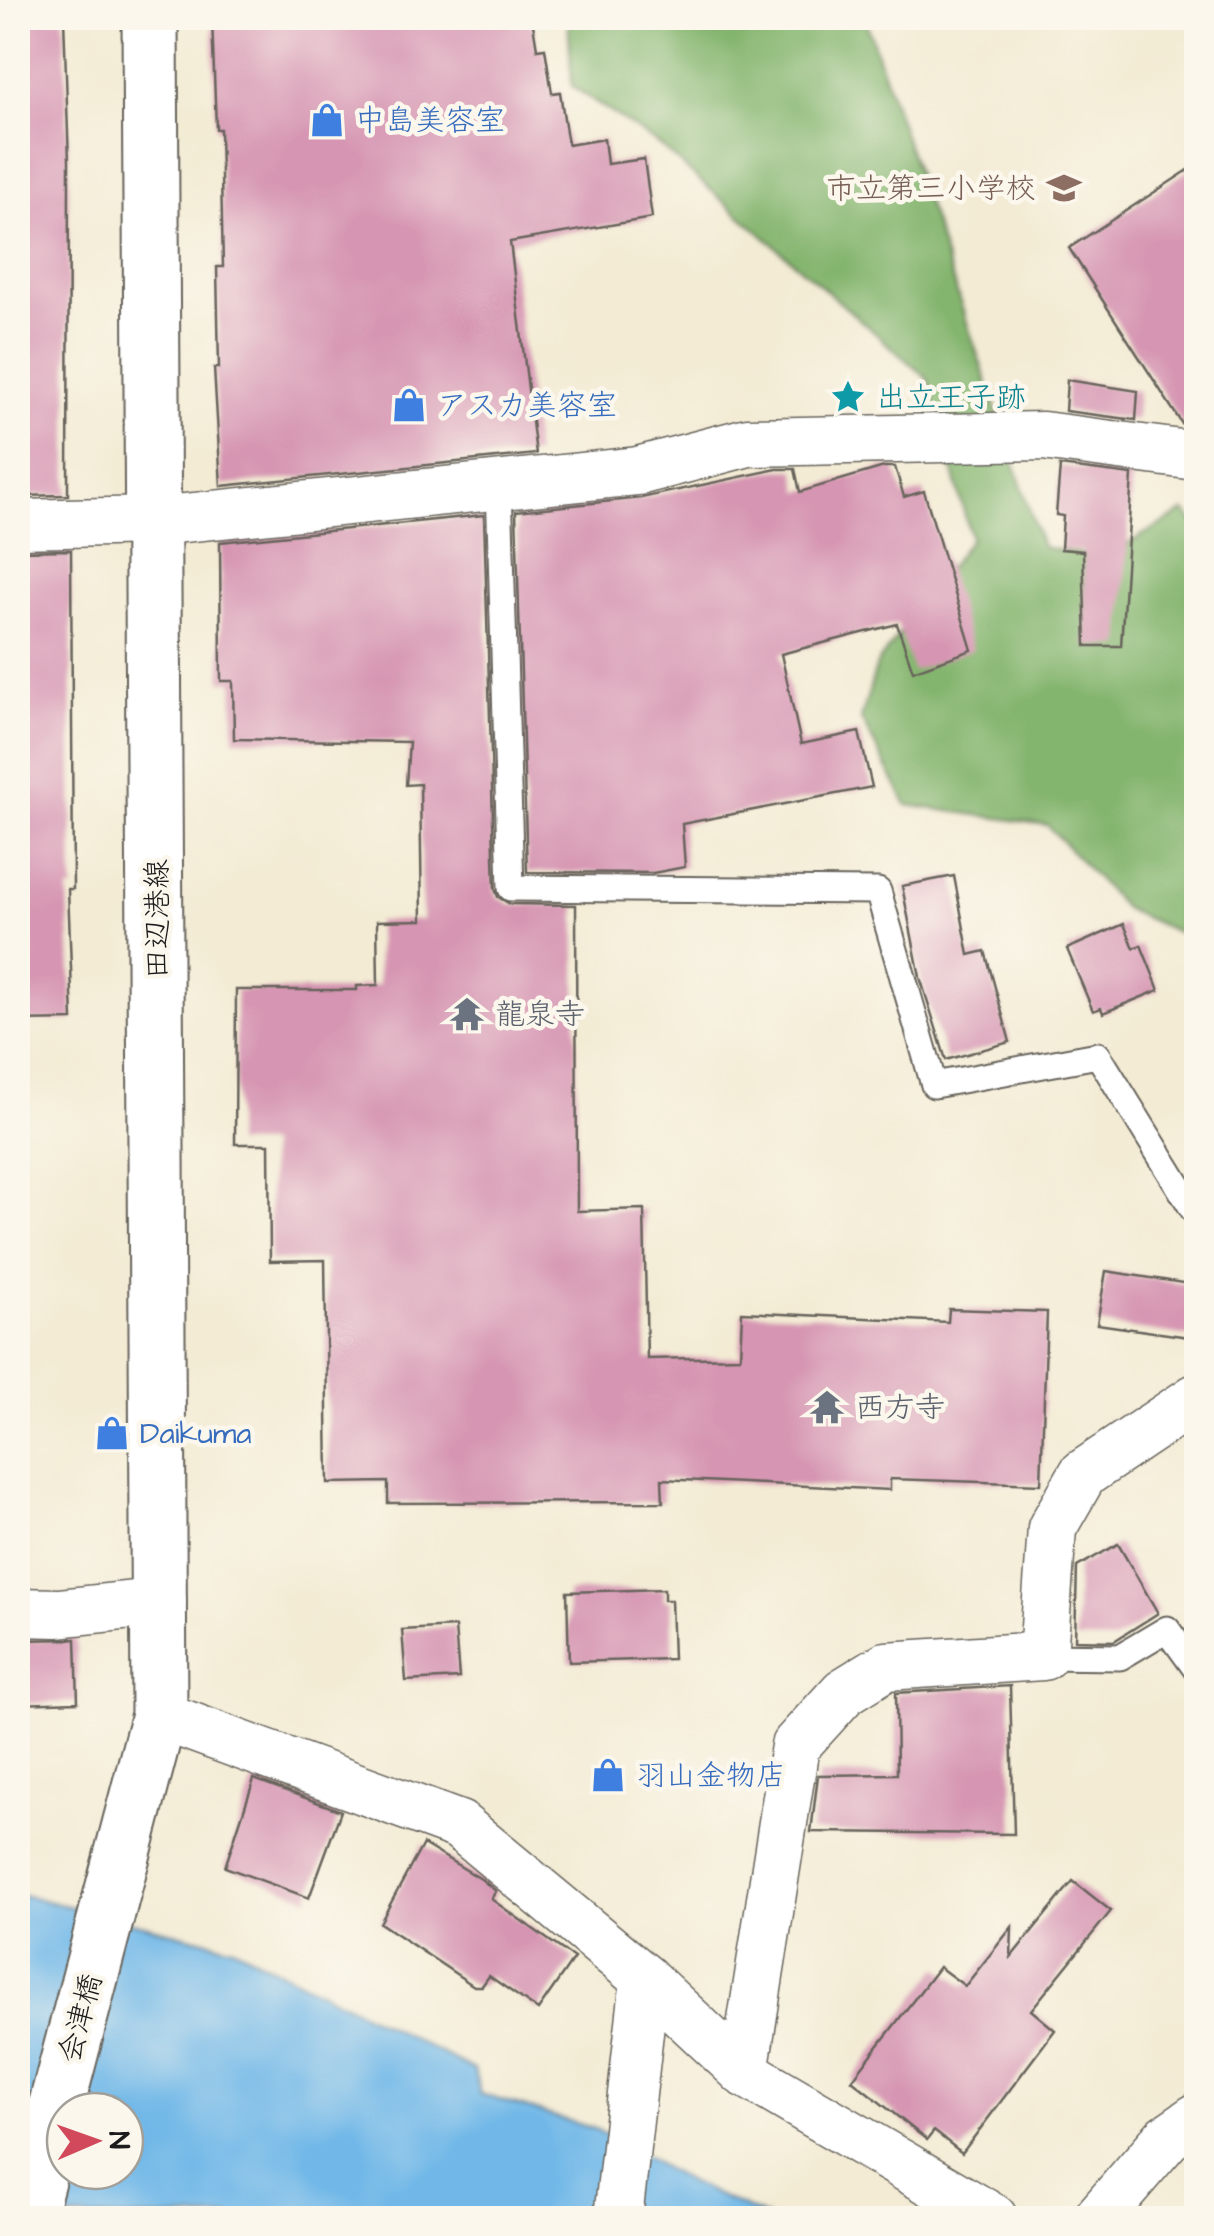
<svg xmlns="http://www.w3.org/2000/svg" width="1214" height="2236" font-family="'Architects Daughter','Klee One',sans-serif">
  <rect width="100%" height="100%" fill="#fbf7ec"/>
  <filter id="ink" filterUnits="userSpaceOnUse"><feTurbulence type="fractalNoise" baseFrequency=".01" numOctaves="2"/><feDisplacementMap in="SourceGraphic" scale="20" xChannelSelector="R" yChannelSelector="G"/><feConvolveMatrix kernelMatrix="1 2 1 2 8 2 1 2 1" color-interpolation-filters="sRGB"/></filter>
  <filter id="wash" filterUnits="userSpaceOnUse"><feTurbulence type="fractalNoise" baseFrequency=".0048" numOctaves="4" result="noise"/><feDisplacementMap in="SourceGraphic" scale="40" xChannelSelector="R" yChannelSelector="G"/><feGaussianBlur stdDeviation="2.25" result="paint"/><feColorMatrix in="noise" values="0 0 0 0 0 0 0 0 0 0 0 0 0 0 0 0 0 1.4 0 .05"/><feComposite in="paint" operator="in"/></filter>
  <g filter="url(#wash)">
    <rect width="100%" height="100%" fill="#f3ebd4"/>
    <path fill="#84b56e" stroke="#506845" stroke-width="2.5" d="M568,18H865L1042,547L1102,558L1185,511L1196,525V940L1125,909L1047,825L907,805L861,719L877,664L971,538L928,379L659,145L572,86Z"/>
    <path fill="#71b8e8" stroke="#466a82" stroke-width="2.5" fill-rule="evenodd" d="M18,1894L233,1947L474,2070L480,2094L595,2129L692,2184L768,2218H18ZM65,2111H125V2171H65Z"/>
    <g id="blocks">
      <g fill="#d695b2">
        <path d="M18,18H64L69,162L68,495L18,496Z"/>
        <path d="M212,18H532L537,49L545,48L552,93L560,92L568,145L604,139L607,164L644,159L652,218L510,242L536,454L221,486L214,368H219L217,267H223L220,129H216Z"/>
        <path d="M1196,165V428L1184,427L1069,248Z"/>
        <path d="M1067,380L1138,391L1136,420L1065,411Z"/>
        <path d="M1060,466L1132,475L1121,646H1086L1083,551L1061,549L1063,516L1056,515Z"/>
        <path d="M884,467H895L904,497L924,491L972,650L913,671L897,624L781,654L801,744L859,732L872,787L682,824L685,867L653,873L527,872L516,511L641,498L777,469H795L800,492Z"/>
        <path d="M484,515L495,889L498,897L510,904L576,905L577,1211L644,1209L647,1359L740,1357L742,1312L948,1322L949,1309L1047,1312L1041,1484L890,1479V1490L662,1479L663,1502L388,1503V1482L328,1483L325,1260L270,1261L269,1144H235L236,990H357V986L378,985L377,921L422,920L420,784L406,785L409,742L234,739L233,681H221L220,542Z"/>
        <path d="M71,550L73,889H68L73,1020L18,1021V551Z"/>
        <path d="M954,876L969,955L985,951L1010,1042L946,1060L920,977L902,886Z"/>
        <path d="M1124,924L1134,948L1141,945L1159,990L1103,1013L1101,1008L1093,1011L1067,949Z"/>
        <path d="M1106,1271L1196,1285V1338L1097,1324Z"/>
        <path d="M1118,1544L1158,1613L1114,1641L1075,1640L1077,1567Z"/>
        <path d="M664,1589V1600H671L673,1659L569,1662L567,1592Z"/>
        <path d="M455,1627L459,1678L406,1681L402,1630Z"/>
        <path d="M76,1639L78,1702L18,1704V1640Z"/>
        <path d="M1010,1686L1014,1834L811,1832L818,1775L897,1774L896,1693Z"/>
        <path d="M254,1779L341,1811L309,1898L225,1867Z"/>
        <path d="M423,1844L481,1879L496,1891L491,1899L574,1958L538,2010L489,1976L482,1986H474L380,1923Z"/>
        <path d="M1073,1881L1111,1911L1031,2010L1055,2030L962,2153L934,2131L927,2140L852,2080L939,1967L965,1986L1012,1927L1011,1957Z"/>
      </g>
    </g>
  </g>
  <g filter="url(#ink)">
    <use href="#blocks" fill-opacity="0" stroke="#67645c" stroke-width="2.5"/>
    <g fill="none" stroke-linecap="round" stroke-linejoin="round">
      <g stroke="#67645c" stroke-width="29">
        <g id="lane">
          <path d="M499,485L511,888L878,891L934,1085L1098,1055L1196,1214"/>
          <path d="M1043,1656L1120,1657L1167,1629L1196,1669"/>
        </g>
      </g>
      <g stroke="#67645c" stroke-width="51">
        <g id="street">
          <path d="M18,524L155,521L638,471L748,442L1043,436L1196,456"/>
          <path d="M18,1612L58,1613L162,1602"/>
          <path d="M159,1715L459,1825L645,1979L744,2072L993,2218"/>
          <path d="M744,2072L795,1746L844,1692L886,1666L1043,1656L1052,1528L1083,1474L1196,1398"/>
          <path d="M618,2218L645,1979"/>
          <path d="M1098,2218L1167,2138L1196,2118"/>
        </g>
      </g>
      <g stroke="#67645c" stroke-width="59">
        <path id="secondary" d="M27,2218L159,1715L150,18"/>
      </g>
      <use href="#lane" stroke="#fff" stroke-width="25"/>
      <use href="#street" stroke="#fff" stroke-width="48"/>
      <use href="#secondary" stroke="#fff" stroke-width="55"/>
    </g>
  </g>
  <defs>
    <g id="shop-bare" transform="scale(2.7)"><path d="M-5-2.5h2.3a2.7 3.5 0 0 1 5.4 0H5L5.5 6h-11ZM-1.5-2.5h3a1.5 2.3 0 0 0-3 0Z" fill="#3f7fe0" stroke="#fbf7ec" stroke-width="2.5" paint-order="stroke"/></g>
    <g id="school-bare" transform="scale(2.7)"><path d="M0-5L7-2L0 1L-7-2ZM-4 1L0 2.5L4 1V4Q0 6-4 4Z" fill="#8d6e63" stroke="#fbf7ec" stroke-width="2.5" paint-order="stroke"/></g>
    <g id="sight-bare" transform="scale(2.7)"><path d="M0-6L1.8-2.2L6-1.7L2.9 1.2L3.7 5.4L0 3.3L-3.7 5.4L-2.9 1.2L-6-1.7L-1.8-2.2Z" fill="#0f9aa8" stroke="#fbf7ec" stroke-width="2.5" paint-order="stroke"/></g>
    <g id="temple-bare" transform="scale(2.7)"><path d="M0-6L5-2H3V0L6.5 2.5H4V6H1.5V3h-3V6H-4V2.5H-6.5L-3 0V-2H-5Z" fill="#6b7280" stroke="#fbf7ec" stroke-width="2.5" paint-order="stroke"/></g>
  </defs>
  <g fill-rule="evenodd">
    <use href="#shop-bare" x="327" y="120"/>
    <use href="#school-bare" x="1064" y="188"/>
    <use href="#sight-bare" x="848" y="397"/>
    <use href="#shop-bare" x="409" y="405"/>
    <use href="#temple-bare" x="467" y="1014"/>
    <use href="#temple-bare" x="827" y="1407"/>
    <use href="#shop-bare" x="112" y="1433"/>
    <use href="#shop-bare" x="608" y="1775"/>
  </g>
  <g text-anchor="middle" stroke-width="9" stroke-linejoin="round" paint-order="stroke">
    <g font-size="30" fill="#366cbe" stroke="#fbf7ec" text-anchor="start">
      <text x="355" y="130">中島美容室</text>
      <text x="437" y="415">アスカ美容室</text>
      <text x="140" y="1443">Daikuma</text>
      <text x="636" y="1785">羽山金物店</text>
    </g>
    <g font-size="30" fill="#785e54" stroke="#fbf7ec" text-anchor="end">
      <text x="1036" y="198">市立第三小学校</text>
    </g>
    <g font-size="30" fill="#0d838f" stroke="#fbf7ec" text-anchor="start">
      <text x="876" y="407">出立王子跡</text>
    </g>
    <g font-size="30" fill="#1c1c1c" stroke="#fbf7ec">
      <text transform="translate(157 919) rotate(-90)" y="10">田辺港線</text>
      <text transform="translate(80 2018) rotate(-75)" y="10">会津橋</text>
    </g>
    <g font-size="30" fill="#5b616d" stroke="#fbf7ec" text-anchor="start">
      <text x="495" y="1024">龍泉寺</text>
      <text x="855" y="1417">西方寺</text>
    </g>
  </g>
  <rect width="1214" height="2236" fill="none" stroke="#fbf7ec" stroke-width="60"/>
  <g transform="translate(95 2141) rotate(88)"><circle r="48" fill="#fbf7ec" stroke="#a29f99" stroke-width="2.5"/>
  <path d="M0-8L18 38L0 25L-18 38Z" fill="#d1495b"/>
  <text y="-15" font-size="28" font-weight="bold" text-anchor="middle" fill="#1c1c1c">N</text>
  </g>
</svg>
